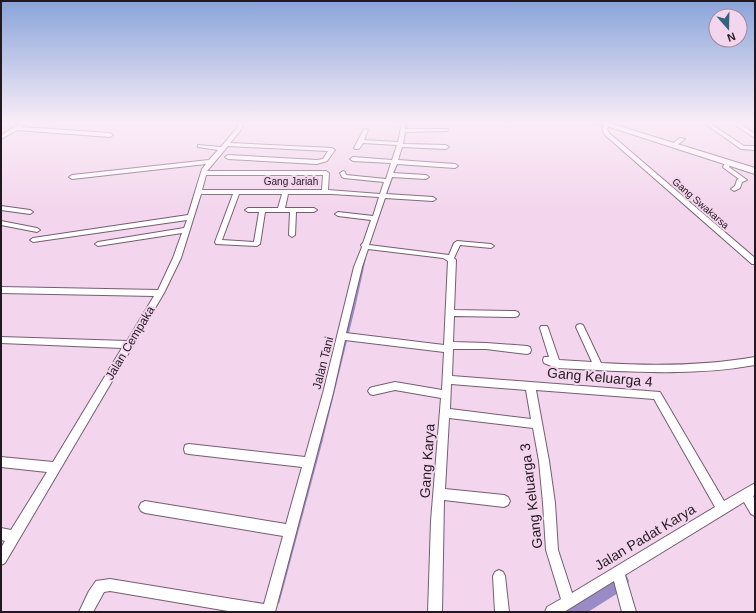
<svg xmlns="http://www.w3.org/2000/svg" width="756" height="613" font-family="Arial,sans-serif">
  <rect width="100%" height="100%" fill="#f3d6ed"/>
  <g fill="none" stroke-linecap="round" stroke-linejoin="round">
    <g stroke="#998cc6" stroke-width="1.5">
      <path d="M399,155L408,122"/>
      <path d="M383,204L396,167"/>
    </g>
    <g stroke="#998cc6" stroke-width="2">
      <path d="M380,212L383,203"/>
      <path d="M354,308L365,258"/>
    </g>
    <path stroke="#998cc6" stroke-width="2.5" d="M321,442L354,307"/>
    <path stroke="#998cc6" stroke-width="3" d="M278,602L321,441"/>
    <path fill="#998cc6" fill-rule="evenodd" d="M619,571L626,574L629,581L626,588L588,612H557L560,604Z"/>
    <g stroke="#755d71" stroke-width="2">
      <g id="street">
        <path d="M23,122H28L21,127L110,133L113,135L110,137L17,130L1,139V135Z"/>
        <path d="M240,122H244L240,131L230,143L332,148L335,150L327,161L317,164L228,159L225,157L228,155L317,160L323,159L328,151L228,146L207,171H326L329,173L328,190L380,194L384,182L344,178L342,177L340,173L343,171L345,172L346,175L386,179L391,163L353,161L350,159L353,157L392,160L397,145L363,143L359,149H355L354,148L364,129L368,130L364,140L398,142L402,122H406L405,129H448V130L446,131L405,132L403,144L446,145L449,147L446,149L402,147L398,160L455,164L458,166L455,168L397,164L393,173L426,175L429,177L426,179L392,177L386,194L433,197L436,199L433,201L385,198L369,245L449,255L454,243L457,241L491,244L494,246L491,248L460,245L454,258L456,260L454,310L515,311L518,312L519,314L518,316L515,317L454,316L453,342L486,343L527,346L530,347L531,350L530,353L527,354L486,349H453L452,376L660,392L724,501L755,483V495L753,496L755,499V516L751,514L744,502L625,575L636,612H622L614,581L564,612H545L547,607L561,599L546,550L543,503L539,461L533,428L449,418L445,489L504,495L508,497L510,501L508,505L504,507L444,500L442,612H428L431,521L441,398L395,390L373,395L370,394L368,391L370,388L373,387L395,382L442,390L444,352L345,340L333,393L275,612H234L110,591L104,592L93,612H79L89,591L96,581L110,579L264,604L283,536L145,513L141,511L139,507L141,503L145,501L286,524L302,467L189,454L185,453L184,449L185,445L189,444L305,457L323,393L354,267L362,247L361,245L363,243L371,220L338,216L335,214L338,212L373,216L379,197L332,194H288L285,208H314L317,210L314,212H296L295,235L292,237L289,235L290,212H265L260,244L257,246L216,244L215,242L233,194H201L181,258L164,293L5,563L1,565V548L5,541L1,540V528L11,530L47,472L1,467V457L53,462L122,348L1,343V337L127,341L154,296L1,293V287L158,290L173,258L182,233L98,246L95,244L98,242L184,228L187,220L33,242L30,240L33,238L188,215L202,169L206,164L72,179L69,177L72,175L209,160L218,150L198,147V145L221,147L236,129ZM206,175H323L322,190H202ZM239,194H282L278,208H248L245,210L248,212H259L254,242L222,240ZM368,249L443,258L448,261L444,345L346,333L362,267ZM451,384L526,390L531,419L450,409ZM536,390L654,399L715,507L572,593L558,550L555,503L549,461Z"/>
        <path d="M703,122H708L744,146H755V150L741,149Z"/>
        <path d="M735,123H739L755,134V138L735,125Z"/>
        <path d="M605,124L609,125L607,129L609,133L755,258V264H752L605,135L602,129Z"/>
        <path d="M680,138L685,139L676,146H672V144Z"/>
        <path d="M726,161H730L729,167L747,180L742,182L740,188L734,191L731,189L735,186L737,180L739,179L724,168L723,167Z"/>
        <path d="M1,206L30,210L33,212L30,214L1,210Z"/>
        <path d="M1,221L37,228L40,230L37,232L1,225Z"/>
        <path d="M580,324L583,325L601,363C653,366 704,366 755,357V365C689,377 623,371 556,368L544,363L543,360L544,357H549L540,328L541,326H547L548,328L559,360L592,362L576,327L577,325Z"/>
        <path d="M499,570L503,572L505,576L509,612H495L493,576L495,572Z"/>
      </g>
    </g>
    <g stroke="#755d71" stroke-width="2">
      <path id="primary" d="M594,122H606L755,168V174Z"/>
    </g>
    <use href="#street" fill="#fff" fill-rule="evenodd"/>
    <use href="#primary" fill="#fff" fill-rule="evenodd"/>
  </g>
  <linearGradient id="sky" x2="0" y2="1"><stop stop-color="#88a4da"/><stop offset="0.59" stop-color="#faedf7"/><stop offset="1" stop-color="#faedf7" stop-opacity="0"/></linearGradient>
  <rect width="756" height="208" fill="url(#sky)"/>
  <g text-anchor="middle" stroke-width="4" stroke-linejoin="round" paint-order="stroke">
    <g font-size="10" fill="#221820" stroke="#f3d6ed">
      <text x="291" y="185">Gang Jariah</text>
      <text transform="translate(701 203) rotate(41)" y="4">Gang Swakarsa</text>
    </g>
    <g font-size="12" fill="#221820" stroke="#f3d6ed">
      <text transform="translate(130 343) rotate(-59)" y="4">Jalan Cempaka</text>
      <text transform="translate(323 363) rotate(-76)" y="4">Jalan Tani</text>
    </g>
    <g font-size="14" fill="#221820" stroke="#f3d6ed">
      <text transform="translate(600 377) rotate(5)" y="5">Gang Keluarga 4</text>
      <text transform="translate(427 461) rotate(-86)" y="5">Gang Karya</text>
      <text transform="translate(531 496) rotate(-97)" y="5">Gang Keluarga 3</text>
      <text transform="translate(645 537) rotate(-31)" y="5">Jalan Padat Karya</text>
    </g>
  </g>
  <rect width="756" height="613" fill="none" stroke="#221820" stroke-width="4"/>
  <g transform="translate(728 28) rotate(160)"><circle r="19" fill="#f3d6ed" stroke="#9f8a9b"/>
  <path d="M0-3L7 15L0 10L-7 15Z" fill="#326482"/>
  <text y="-6" font-size="11" font-weight="bold" text-anchor="middle" fill="#221820">N</text>
  </g>
</svg>
